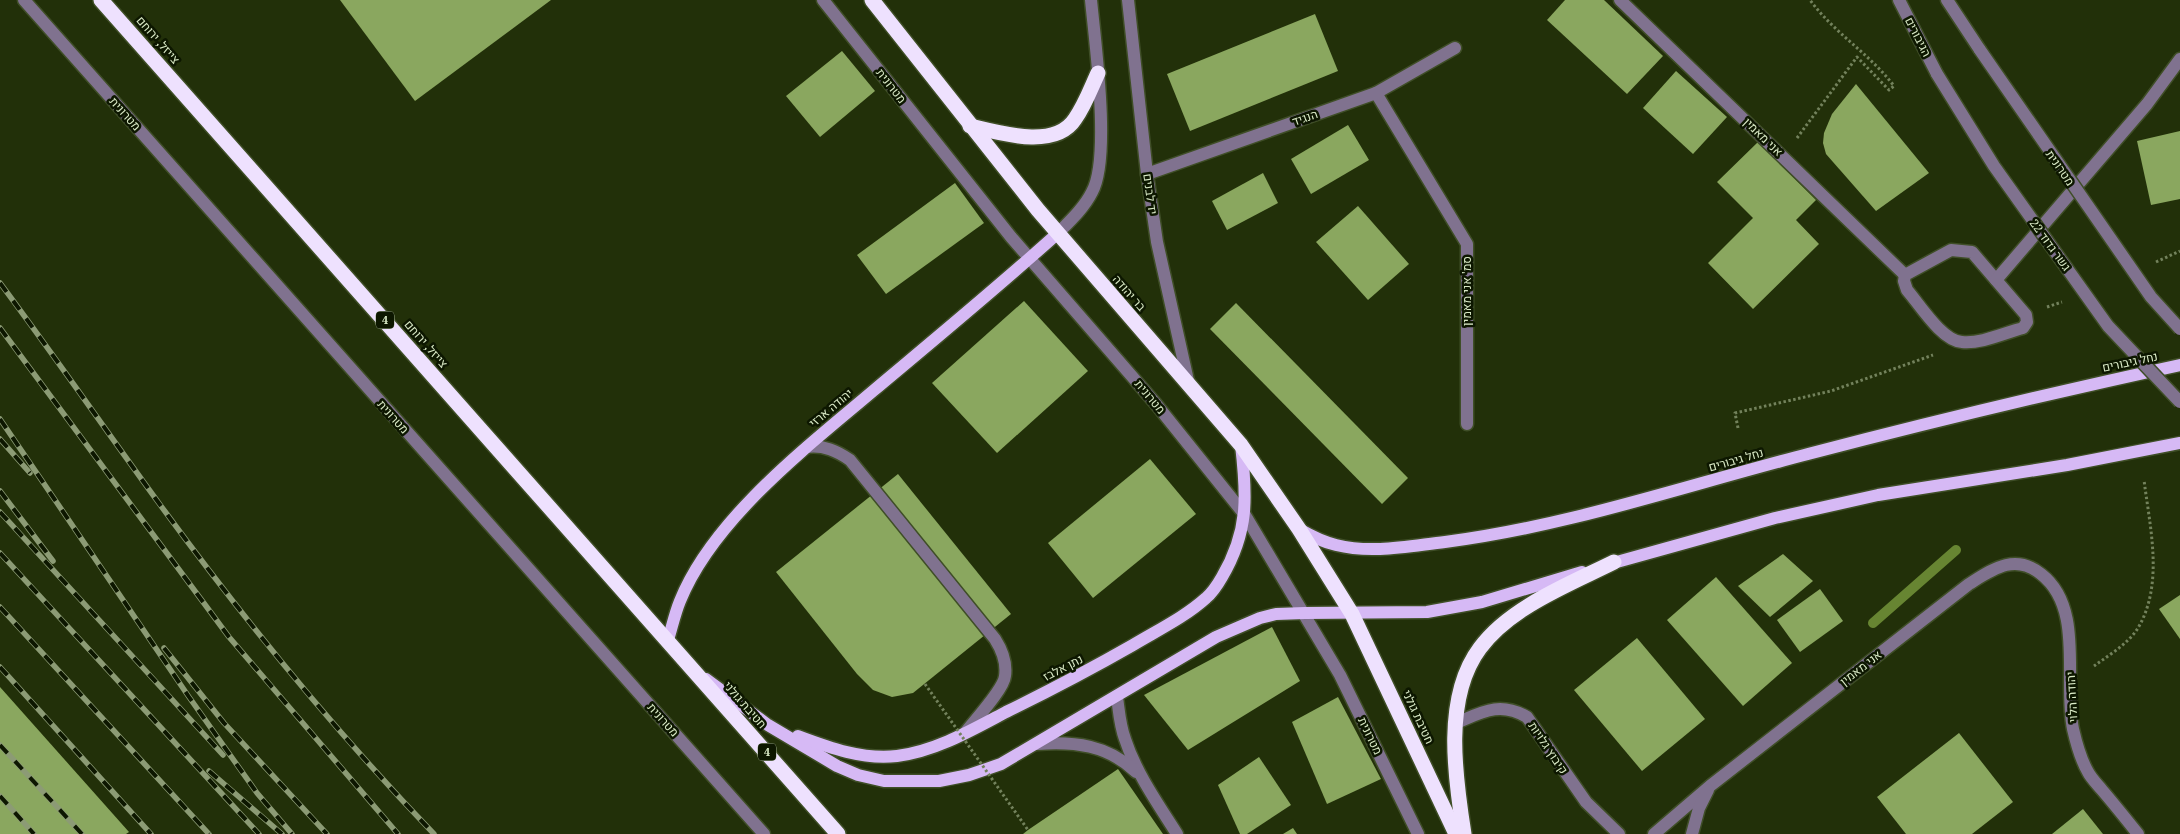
<svg xmlns="http://www.w3.org/2000/svg" width="2180" height="834" font-family="'Noto Serif',Heebo,serif">
  <rect width="100%" height="100%" fill="#223009"/>
  <g fill="none" stroke-linecap="round" stroke-linejoin="round">
    <path stroke="#678532" stroke-width="10" d="M1873,623L1956,550"/>
  </g>
  <g fill="#8aa75f">
    <path d="M340,0H551L415,101Z"/>
    <path d="M1565,0H1604L1663,56L1627,94L1547,20Z"/>
    <path d="M1315,14L1338,71L1190,131L1167,74Z"/>
    <path d="M842,51L875,91L820,137L786,96Z"/>
    <path d="M1676,71L1727,117L1693,154L1643,108Z"/>
    <path d="M1856,84L1929,173L1876,211L1826,154L1823,143L1824,133L1832,114Z"/>
    <path d="M1348,125L1369,160L1311,194L1291,159Z"/>
    <path d="M2180,131V199L2151,205L2137,141Z"/>
    <path d="M1758,142L1816,200L1796,220L1819,244L1753,309L1708,263L1753,218L1717,182Z"/>
    <path d="M1263,173L1278,203L1227,230L1212,201Z"/>
    <path d="M955,183L984,223L886,294L857,255Z"/>
    <path d="M1358,206L1409,264L1368,300L1316,242Z"/>
    <path d="M1024,301L1088,371L997,453L932,383Z"/>
    <path d="M1236,303L1408,478L1382,504L1210,329Z"/>
    <path d="M1150,459L1196,514L1093,598L1048,543Z"/>
    <path d="M898,474L1011,614L913,693L892,697L873,690L857,674L776,572Z"/>
    <path d="M1783,554L1813,581L1770,617L1738,586Z"/>
    <path d="M1716,577L1792,663L1743,706L1667,620Z"/>
    <path d="M1820,589L1843,621L1800,652L1777,620Z"/>
    <path d="M2180,595V639L2159,609Z"/>
    <path d="M1272,627L1300,681L1188,750L1144,695Z"/>
    <path d="M1637,638L1705,719L1642,771L1574,690Z"/>
    <path d="M0,687L129,832L126,834H0Z"/>
    <path d="M1338,697L1381,779L1327,804L1292,722Z"/>
    <path d="M1959,733L2013,802L1972,834H1906L1877,797Z"/>
    <path d="M1259,757L1291,805L1247,834H1240L1218,785Z"/>
    <path d="M1118,769L1163,834H1023L1028,830Z"/>
    <path d="M2083,809L2103,834H2052Z"/>
    <path d="M1293,828L1297,834H1283Z"/>
  </g>
  <g fill="none" stroke-linecap="round" stroke-linejoin="round">
    <g stroke="#3f4e27" stroke-width="15">
      <g id="minor">
        <path d="M24,0L764,834"/>
        <path d="M823,0L1011,237L1156,404L1245,515L1340,675L1418,834"/>
        <path d="M1128,0L1147,174L1157,242L1189,385"/>
        <path d="M1620,0L1905,275"/>
        <path d="M1899,0L1937,74"/>
        <path d="M1947,0L1980,50"/>
        <path d="M1376,93L1467,244V424"/>
        <path d="M1147,174L1376,93L1455,48"/>
        <path d="M1058,233C1070,221 1084,208 1092,192C1111,158 1095,42 1091,0"/>
        <path d="M1951,250L1972,252L2026,315L2027,322L2023,328C2004,333 1981,344 1962,342C1942,341 1920,305 1907,290L1904,281L1905,275Z"/>
        <path d="M1996,280L2147,104L2180,59"/>
        <path d="M807,447C824,445 837,451 850,460L995,639C1002,650 1007,662 1005,676C1004,689 974,721 965,733"/>
        <path d="M1117,697C1119,711 1120,726 1125,739C1136,773 1158,804 1177,834"/>
        <path d="M1456,723C1482,712 1500,701 1527,717L1586,802L1619,834"/>
        <path d="M1037,744C1074,741 1108,745 1136,772"/>
        <path d="M1654,834L1710,786L1969,584C1993,569 2015,553 2041,574C2085,608 2063,681 2073,729C2076,742 2081,760 2088,772C2091,778 2097,784 2102,790C2114,804 2126,819 2138,834"/>
        <path d="M1692,834L1699,808L1708,790"/>
      </g>
    </g>
    <g stroke="#3f4e27" stroke-width="15">
      <g id="major">
        <path d="M1299,529C1311,536 1323,542 1336,545C1372,554 1409,546 1445,542C1569,526 1687,485 1808,454C1931,422 2055,392 2180,365"/>
        <path d="M1606,565L1775,518L1878,495L2067,465L2180,443"/>
        <path d="M668,640C672,627 675,613 680,601C713,519 807,447 873,391C935,339 998,287 1058,233"/>
        <path d="M706,679L768,725L837,766L858,775L884,781H939L969,775L1001,764L1216,637L1260,618L1276,614L1305,613L1427,612L1482,602L1582,572"/>
        <path d="M798,736C830,748 863,760 897,756C936,751 972,730 1006,712C1049,691 1091,669 1133,645C1158,630 1185,617 1206,598C1212,593 1218,584 1222,577C1249,531 1247,496 1241,445"/>
      </g>
    </g>
    <g stroke="#3f4e27" stroke-width="18">
      <g id="highway">
        <path d="M101,0L838,834"/>
        <path d="M872,0L1038,210L1241,445L1299,529L1352,614L1456,834"/>
        <path d="M970,126C1000,133 1055,150 1075,119C1085,105 1091,88 1098,73"/>
        <path d="M1464,834C1455,777 1443,697 1480,648C1510,607 1570,584 1614,562"/>
      </g>
    </g>
    <g stroke="#73825c" stroke-width="3" stroke-dasharray="2.5 2.5" stroke-linecap="butt">
      <path d="M1797,138L1857,57L1889,90L1894,86C1869,53 1835,34 1810,0"/>
      <path d="M2156,262L2180,251"/>
      <path d="M2047,307L2062,302"/>
      <path d="M1738,428L1735,413L1831,391L1933,355"/>
      <path d="M2094,666C2109,655 2128,644 2138,628C2164,584 2150,528 2144,480"/>
    </g>
    <use href="#minor" stroke="#80728f" stroke-width="12"/>
    <use href="#major" stroke="#d6b9f5" stroke-width="12"/>
    <use href="#highway" stroke="#eee1fe" stroke-width="15"/>
    <g stroke="#8c9b75" stroke-width="5.5">
      <g id="rail">
        <path d="M0,283C55,357 107,432 161,506C245,621 336,732 434,834"/>
        <path d="M0,328L229,637L398,834"/>
        <path d="M0,419L189,697L257,793L292,834"/>
        <path d="M0,439L30,473"/>
        <path d="M0,491L53,561"/>
        <path d="M0,512L223,755"/>
        <path d="M0,553L259,834"/>
        <path d="M0,607L209,834"/>
        <path d="M164,648L224,723L327,834"/>
        <path d="M0,667L151,834"/>
        <path d="M0,745L82,834"/>
        <path d="M209,771L282,834"/>
        <path d="M0,796L34,834"/>
      </g>
    </g>
    <use href="#rail" stroke="#0d1700" stroke-width="4" stroke-dasharray="11" stroke-linecap="butt"/>
    <g stroke="#3f4e27" stroke-width="15" stroke-linecap="butt">
      <g id="minor-bridge">
        <path d="M1980,50L2151,297L2180,329"/>
        <path d="M1937,74L1994,166L2108,326L2180,402"/>
      </g>
    </g>
    <path stroke="#73825c" stroke-width="3" stroke-dasharray="2.5 2.5" stroke-linecap="butt" d="M925,684L1028,830"/>
    <use href="#minor-bridge" stroke="#80728f" stroke-width="12"/>
  </g>
  <g text-anchor="middle" stroke-width="5" stroke-linejoin="round" paint-order="stroke">
    <g fill="#0d1700" stroke="#9cab8b" stroke-width="1">
      <rect x="376" y="311.5" width="18" height="17" rx="4"/>
      <rect x="758" y="743.5" width="18" height="17" rx="4"/>
    </g>
    <g font-size="11" font-weight="bold" fill="#daeac6">
      <text x="385" y="324">4</text>
      <text x="767" y="756">4</text>
    </g>
    <g font-size="12" fill="#daeac6" stroke="#0d1700">
      <text transform="translate(1918 37) rotate(63)" y="4">הגיבורים</text>
      <text transform="translate(158 40) rotate(49)" y="4">צייזל, ירוחם</text>
      <text transform="translate(891 86) rotate(52)" y="4">מטרונית</text>
      <text transform="translate(125 114) rotate(48)" y="4">מטרונית</text>
      <text transform="translate(1305 118) rotate(-19)" y="4">הנגיד</text>
      <text transform="translate(1763 137) rotate(44)" y="4">אני מאמין</text>
      <text transform="translate(2060 168) rotate(55)" y="4">מטרונית</text>
      <text transform="translate(1150 194) rotate(82)" y="4">יד לבנים</text>
      <text transform="translate(2050 245) rotate(54)" y="4">גשר גדוד 22</text>
      <text transform="translate(1467 291) rotate(-90)" y="4">סמ' אני מאמין</text>
      <text transform="translate(1129 293) rotate(49)" y="4">בר יהודה</text>
      <text transform="translate(426 344) rotate(49)" y="4">צייזל, ירוחם</text>
      <text transform="translate(2130 362) rotate(-12)" y="4">נחל גיבורים</text>
      <text transform="translate(1150 397) rotate(50)" y="4">מטרונית</text>
      <text transform="translate(831 408) rotate(-40)" y="4">יהודה ארזי</text>
      <text transform="translate(393 417) rotate(48)" y="4">מטרונית</text>
      <text transform="translate(1736 460) rotate(-16)" y="4">נחל גיבורים</text>
      <text transform="translate(1063 668) rotate(-27)" y="4">נתן אלבז</text>
      <text transform="translate(1861 668) rotate(-38)" y="4">אני מאמין</text>
      <text transform="translate(2072 697) rotate(-93)" y="4">יהודה הלוי</text>
      <text transform="translate(745 705) rotate(49)" y="4">חטיבת גולני</text>
      <text transform="translate(1418 717) rotate(65)" y="4">חטיבת גולני</text>
      <text transform="translate(663 720) rotate(48)" y="4">מטרונית</text>
      <text transform="translate(1370 736) rotate(64)" y="4">מטרונית</text>
      <text transform="translate(1548 748) rotate(56)" y="4">קיבוץ גלויות</text>
    </g>
  </g>
</svg>
